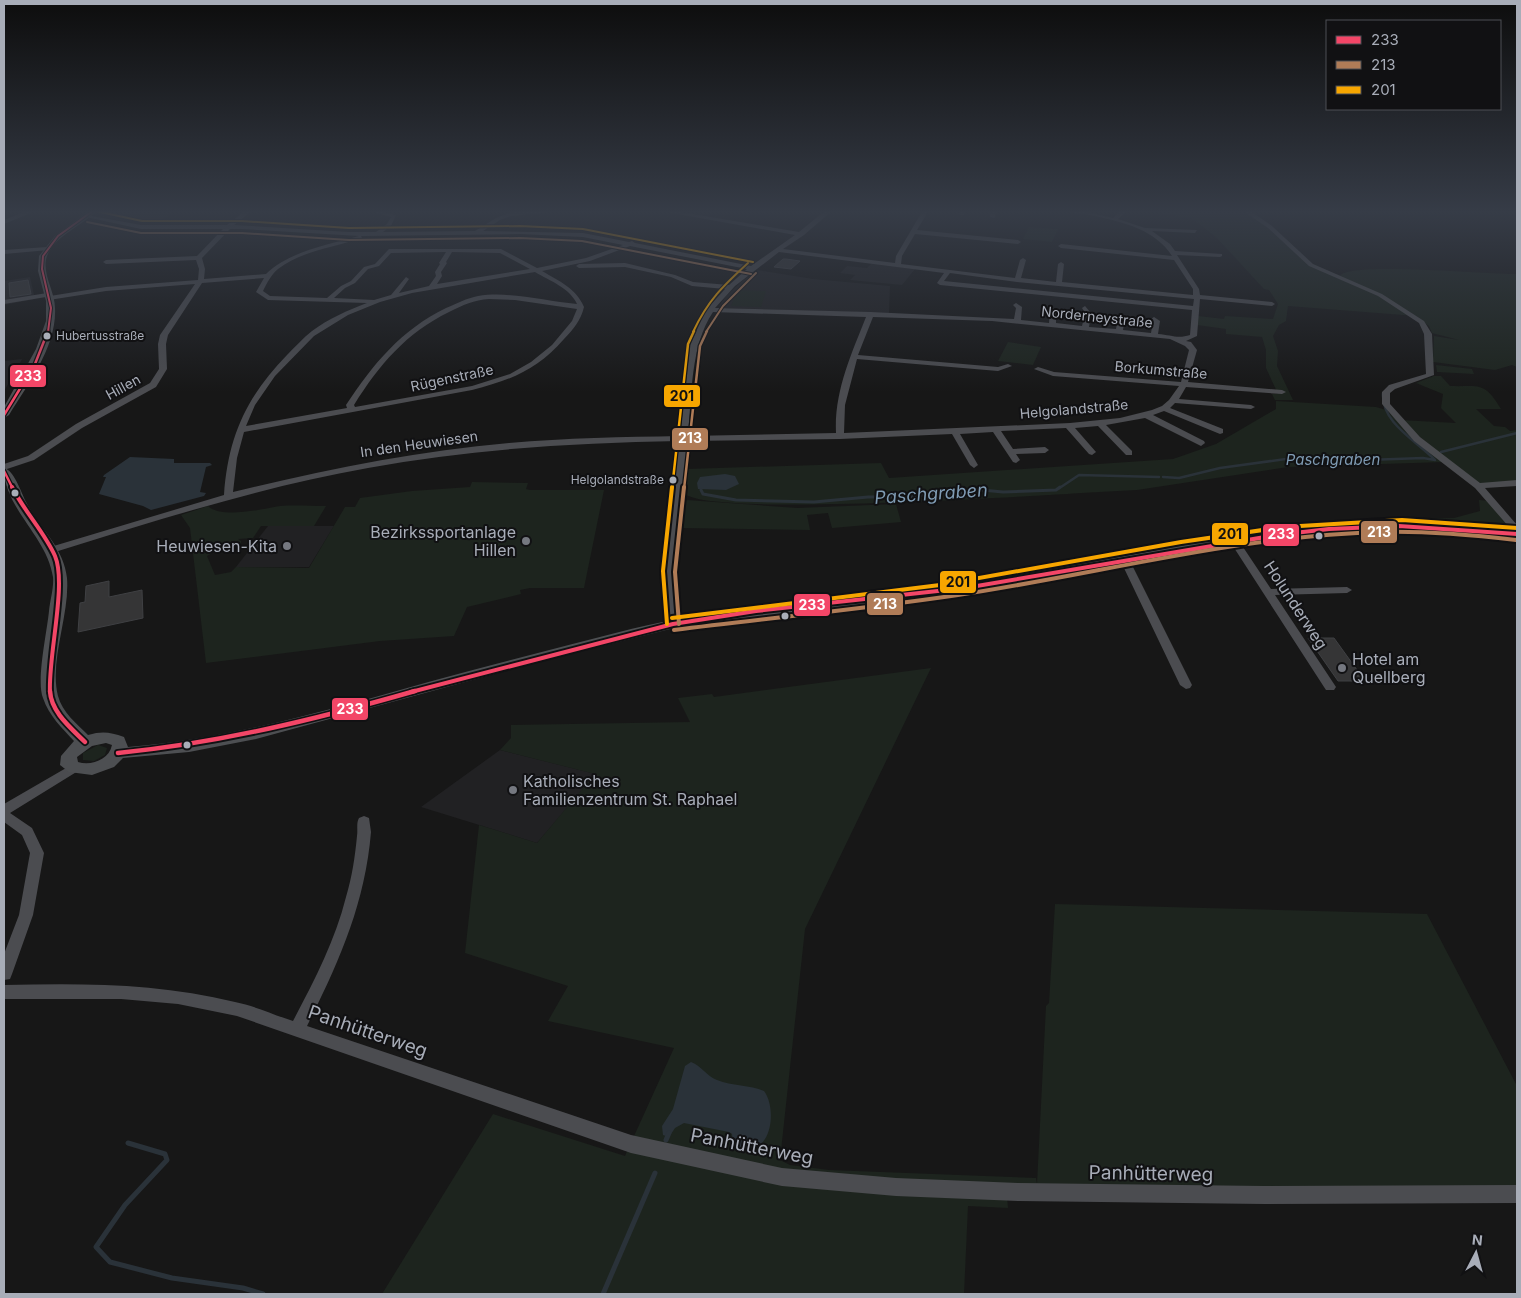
<svg xmlns="http://www.w3.org/2000/svg" width="1521" height="1298" font-family="Inter,sans-serif">
  <rect width="100%" height="100%" fill="#171717"/>
  <g fill="#212123">
    <path d="M128,210H174L161,221L146,220L123,214Z"/>
    <path d="M871,264H878L915,269L902,285L850,280L855,275L840,273L847,266L867,268Z"/>
    <path d="M758,270L813,279L890,286L889,313L722,308L719,306L726,296L741,282Z"/>
    <path d="M30,277L35,299L4,305V281Z"/>
    <path d="M22,359L16,371L4,391V361Z"/>
    <path d="M268,526H334L309,567H236Z"/>
    <path d="M500,750L596,774L537,843L421,807Z"/>
  </g>
  <g fill="#1d241e">
    <path d="M1137,210H1246L1310,263L1340,276C1348,261 1492,275 1517,274V367L1512,365L1495,370L1433,362L1434,336L1459,340L1432,333L1429,326L1416,316L1288,306L1286,321L1279,325L1273,336L1278,351L1277,366L1293,400H1275L1272,394H1278L1266,368V350L1262,337L1226,334V329L1197,325L1198,316L1224,319L1225,316L1273,319L1278,304L1269,290L1264,289L1216,237L1191,218Z"/>
    <path d="M1029,227L1058,229L1052,242L1023,239Z"/>
    <path d="M737,290L766,291L761,307L731,306Z"/>
    <path d="M1008,342L1041,347L1033,365L998,361Z"/>
    <path d="M1436,365L1472,369L1474,374L1437,372Z"/>
    <path d="M1434,376H1441L1450,386C1480,387 1484,381 1501,409H1476L1494,426L1505,427L1510,431L1517,430V482L1478,486L1400,420L1456,423L1441,408L1443,394L1416,383Z"/>
    <path d="M1276,401L1376,407L1386,410L1445,462L1288,467L1137,490L1099,492C1046,495 705,518 684,493L687,469L881,463L889,478L1173,459L1216,444L1276,409Z"/>
    <path d="M472,482L528,483L526,489L530,490H604L584,588H530L520,590L521,594L467,607L454,636L380,641L206,663L190,528L181,515L208,506C221,519 263,509 280,506C295,505 311,506 326,506L314,526H261L253,538L238,539L241,541V544L217,550L207,556L215,575L231,572L236,567L309,568L345,507H355L360,498L412,491L470,487Z"/>
    <path d="M687,500L797,508L896,504L901,522L832,528L828,513L807,515L810,530L681,528L684,501Z"/>
    <path d="M1479,500L1490,501L1510,525L1517,526V539C1431,526 1343,534 1256,542L1250,529L1344,520L1454,518L1480,511Z"/>
    <path d="M931,668L805,929L780,1160L790,1165L829,1170L1036,1178L1037,1184L1046,1006L1049,1003L1055,904L1427,914L1517,1086V1190L1006,1186L1008,1208L968,1206L964,1294H382L493,1114L625,1156L674,1048L548,1021L568,986L465,953L479,825L537,843L595,774L500,750L511,738V725L690,722L678,698L712,694L714,697Z"/>
    <path d="M98,745L107,748L105,755L94,761L83,760V753Z"/>
  </g>
  <g fill="#2a3239">
    <path d="M130,457L174,459V463H210L212,465L206,467L200,492L206,493L204,496L151,510L143,506L99,494L106,477H103L104,475Z"/>
    <path d="M725,474L735,476L739,484L726,490L698,489L697,483L700,477Z"/>
    <path d="M691,1062C702,1066 706,1076 717,1080C732,1086 750,1085 764,1091C778,1109 772,1164 733,1145L732,1134L729,1132L684,1123L675,1128L669,1137L663,1135L662,1126L673,1109L685,1066Z"/>
  </g>
  <g fill="none" stroke-linecap="round" stroke-linejoin="round">
    <g stroke="#2a3239" stroke-width="2.5">
      <path d="M1441,452L1517,433"/>
      <path d="M1163,477L1179,478L1220,468L1293,458L1335,457L1367,460L1423,458L1435,460C1417,441 1381,423 1383,393"/>
      <path d="M1058,489L1079,475L1159,477"/>
    </g>
    <path stroke="#2a3239" stroke-width="3" d="M701,490L703,494L736,500L814,502L868,497H912L941,492L959,494L982,490L1003,492L1056,490L1060,487"/>
    <g stroke="#2a3239" stroke-width="5">
      <path d="M666,1140L669,1133"/>
      <path d="M128,1143L165,1154L167,1160L125,1205L96,1247L110,1262L172,1278L243,1288L263,1294"/>
      <path d="M603,1294L655,1173"/>
    </g>
  </g>
  <g fill="#353536" stroke="#3f4043">
    <path d="M783,259H786L800,261L791,269L774,267Z"/>
    <path d="M28,280L31,294L10,297L9,283Z"/>
    <path d="M109,581V597L142,590L143,618L78,632L80,603L85,602L86,586Z"/>
    <path d="M1308,638H1334L1365,681H1338Z"/>
  </g>
  <g fill="none" stroke-linecap="round" stroke-linejoin="round">
    <g fill="#4b4c50" fill-rule="evenodd">
      <path d="M29,210H38L4,224V220Z"/>
      <path d="M246,210H253L234,225L349,232H376L387,224L391,217L366,210H377L396,215L391,226L383,232L475,231L496,218L509,213L525,210H572L511,216L500,220L483,231L583,233L629,242L632,241L635,243L751,266L795,235L655,210H669L799,232L826,210H833L804,235L783,249L895,263L896,256L923,210H929L917,230L1018,240L1021,242L1018,244L915,234L902,256L901,264L1015,278L1020,260L1023,258L1026,260L1021,278L1056,282L1058,264L1061,262L1064,264L1062,282L1193,295V289L1174,260L1061,248L1058,246L1061,244L1172,256C1156,230 1123,222 1095,216C1085,214 1073,214 1064,210H1078L1113,218L1121,210H1128L1118,219L1145,228L1197,230L1195,233L1152,231L1170,244L1175,251L1222,254V256L1220,257L1177,255L1199,289L1200,295L1272,302L1275,304L1272,306L1200,299L1197,336L1186,341L1191,342L1197,350L1188,382L1282,390L1286,392L1282,394L1186,387L1179,399L1251,405L1255,407L1251,409L1175,403L1170,408L1223,429V433L1220,434L1164,411L1153,415L1204,441L1205,443L1201,446L1145,418L1106,425L1132,451V455H1126L1098,426L1075,428L1096,452L1092,455L1089,454L1066,428L1001,431L1013,449L1045,447L1049,450L1045,453L1016,454L1020,460L1016,463L1013,462L993,432L960,434L978,465L974,468L970,465L952,434L840,439L688,441L674,572L678,624L673,627L668,624L664,572L679,441C574,443 471,449 368,468C261,487 158,520 55,552H47L46,550L47,548L224,495C228,437 246,397 287,355C295,347 303,338 312,331C328,319 348,310 367,303L268,300L256,292L264,278L202,283L168,335L166,344L167,369L156,387L82,428L34,460L4,470V464L28,456L76,424L150,383L159,369L158,344L160,335L195,284L106,291L49,300L46,297L4,304V300L47,293L50,296L106,287L198,280L199,269L196,260L106,264L103,262L106,260L197,256L223,229H141L86,217V215L141,225H227ZM230,229H242L359,236C327,245 290,251 266,274L204,279L205,269L202,258ZM520,234L583,237L623,245L586,258L537,268L501,249H389L375,264L364,267L351,281L341,286L327,298L270,296L263,291C267,283 271,275 278,269C301,251 335,247 362,238L361,236ZM630,246L747,269L729,285L693,282L675,275L625,263L579,264L576,266L579,268L625,267L671,277L692,286L725,289L706,310L690,345L680,436C623,437 566,438 509,443C416,451 324,470 233,492L237,458L244,432L472,390C511,380 537,370 564,339C573,330 581,320 584,307C576,288 559,281 542,271L590,261ZM446,252L439,263L440,264L435,272L436,276L429,286L399,293L409,279L406,277L391,295L374,300L334,298L345,288L355,283L368,269L379,266L391,253ZM452,252L500,253L530,269L437,284L442,276L441,272L447,263L446,262ZM779,252L944,273L937,283L940,285L1192,310L1190,335C1178,339 1171,335 1158,334L1160,321L1154,317L1151,319L1153,322L1151,333L1123,330L1125,317L1120,314L1117,316L1118,318L1116,329L1089,327L1091,313L1085,306L1082,308L1085,313L1082,326L1056,323V310L1050,306L1047,308L1050,311L1049,323L1021,320L1022,307L1016,303L1013,305L1016,308L1014,319L871,312L715,308L735,286ZM535,272C550,281 570,288 577,304C545,301 510,291 478,296C467,298 456,304 446,308C401,330 373,364 346,405L347,408L246,426L255,405L275,376L314,336L348,315L380,302L412,293ZM950,273L1017,282L1194,299L1193,306L944,281ZM489,299L515,300L577,309L572,321L552,345L531,362L510,374L472,386L355,407L354,405C379,365 406,333 449,312C463,305 474,300 489,299ZM713,312L866,317C851,355 834,392 836,433L688,436C692,396 690,346 713,312ZM873,317L992,321L1170,339L1185,346L1189,350L1181,382L1054,372L1038,367L1034,369L1053,376L1179,386L1169,400L1162,406L1152,410L1120,418L1070,423L844,433L845,405L857,359L998,371L1012,366L1008,364L998,367L858,355Z"/>
      <path d="M958,210H964V215H960Z"/>
      <path d="M990,210H996L995,218L990,217Z"/>
      <path d="M1242,210H1249L1272,226L1313,264L1382,294L1424,321L1432,334L1434,375L1395,389L1390,393V404L1420,437L1480,483L1517,480V486L1485,488L1517,525V537L1514,536L1509,527L1475,488L1414,441L1382,404V392L1389,385L1426,374L1424,334L1419,323L1378,296L1309,266L1268,228Z"/>
      <path d="M47,247L50,249L49,250L4,254V250Z"/>
      <path d="M1234,537L1237,538L1271,589L1347,587L1352,590L1347,593L1275,595L1336,687L1334,690H1326L1324,687L1229,540Z"/>
      <path d="M1122,557L1126,558L1132,565L1192,685L1190,688L1186,689L1180,685L1123,566L1117,560Z"/>
      <path d="M73,764L78,765L79,768L78,771L10,813L32,828L44,853L33,915L12,974L10,979L4,980V954L19,915L30,853L22,835L4,822V804Z"/>
      <path d="M364,816L369,818L371,832C365,904 339,962 307,1026L631,1135L782,1168L896,1178L1019,1183L1264,1186L1517,1185V1203L1264,1204L1019,1201L896,1196L782,1186L631,1153L237,1016L178,1004L121,999H4V985C82,983 159,983 235,1002C255,1006 274,1015 293,1021C314,981 335,941 346,897C352,877 355,857 357,836C358,830 356,823 359,818Z"/>
    </g>
    <g fill="#4d4f52" fill-rule="evenodd">
      <path d="M90,210H97C83,226 55,235 47,256C41,273 55,291 55,308C57,346 28,384 9,415L4,418V407L36,349L46,321V301L38,271L39,256L55,236Z"/>
      <path d="M4,468C14,470 21,492 26,502C39,527 64,548 67,578C70,615 49,660 58,696C62,712 77,724 88,735C102,731 110,732 124,737L128,747C232,739 332,709 432,681C498,663 565,646 631,629C741,602 857,600 969,583C1107,563 1243,526 1383,523C1428,521 1472,526 1517,530V538L1449,531L1382,530L1314,535L1180,554L941,596L674,628L546,660L256,739L189,752L123,758L114,767L92,775L69,772L60,765L61,756L74,741C62,728 49,716 43,698C36,681 47,632 49,611C50,600 54,588 53,577C47,536 4,509 4,468ZM106,743L112,745C109,760 91,766 78,762L77,757L92,746Z"/>
    </g>
    <g stroke="#111113" stroke-width="4">
      <path id="bus-1-far3" d="M48,332L51,308L42,269L43,256L58,236L94,210"/>
    </g>
    <g stroke="#111113" stroke-width="5">
      <g id="bus-1-far2">
        <path d="M4,415L35,364L48,331"/>
        <path d="M4,471L13,489"/>
      </g>
    </g>
    <g stroke="#111113" stroke-width="8">
      <g id="bus-1-far1">
        <path d="M12,487C24,511 45,533 55,556C67,584 48,656 50,692"/>
        <path d="M411,692L673,624L756,611L965,588L1277,535L1329,529L1399,526L1517,534"/>
      </g>
    </g>
    <g stroke="#111113" stroke-width="8">
      <g id="bus-1">
        <path d="M50,691C51,712 71,728 85,742"/>
        <path d="M118,753C220,743 317,719 415,691"/>
      </g>
    </g>
    <g stroke="#111113" stroke-width="4">
      <g id="bus-2-far2">
        <path d="M87,222L141,233H242L349,240L520,238L582,241L751,274"/>
        <path d="M706,332L723,306L756,273"/>
      </g>
    </g>
    <g stroke="#111113" stroke-width="5">
      <path id="bus-2-far1" d="M684,489L700,346L707,331"/>
    </g>
    <g stroke="#111113" stroke-width="8">
      <g id="bus-2">
        <path d="M679,624L675,572L684,487"/>
        <path d="M674,630C769,618 864,609 958,595C1099,574 1240,535 1384,532C1428,531 1472,535 1516,540"/>
      </g>
    </g>
    <g stroke="#111113" stroke-width="4">
      <g id="bus-3-far2">
        <path d="M91,210L142,221H242L349,228L520,226L583,229L753,262"/>
        <path d="M693,332C708,300 723,286 748,263"/>
      </g>
    </g>
    <g stroke="#111113" stroke-width="5">
      <path id="bus-3-far1" d="M672,489L688,344L694,331"/>
    </g>
    <g stroke="#111113" stroke-width="8">
      <g id="bus-3">
        <path d="M672,618L940,585L1181,542L1283,527L1402,520L1517,528"/>
        <path d="M667,624L663,571L672,487"/>
      </g>
    </g>
    <use href="#bus-1-far3" stroke="#f34667" stroke-width="2"/>
    <use href="#bus-1-far2" stroke="#f34667" stroke-width="2.5"/>
    <use href="#bus-1-far1" stroke="#f34667" stroke-width="4"/>
    <use href="#bus-1" stroke="#f34667" stroke-width="4.5"/>
    <use href="#bus-2-far2" stroke="#b07c57" stroke-width="2"/>
    <use href="#bus-2-far1" stroke="#b07c57" stroke-width="2.5"/>
    <use href="#bus-2" stroke="#b07c57" stroke-width="4"/>
    <use href="#bus-3-far2" stroke="#f7a600" stroke-width="2"/>
    <use href="#bus-3-far1" stroke="#f7a600" stroke-width="2.5"/>
    <use href="#bus-3" stroke="#f7a600" stroke-width="4"/>
  </g>
  <linearGradient id="sky" x2="0" y2="1"><stop stop-color="#0d0d0d"/><stop offset="0.54" stop-color="#363c47"/><stop offset="1" stop-color="#363c47" stop-opacity="0"/></linearGradient>
  <rect width="1521" height="392" fill="url(#sky)"/>
  <g fill="#a8adb8" stroke="#111113" stroke-width="2">
    <circle cx="47" cy="336" r="4.5"/>
    <circle cx="673" cy="480" r="4.5"/>
    <circle cx="15" cy="493" r="4.5"/>
    <circle cx="1319" cy="536" r="4.5"/>
    <circle cx="785" cy="616" r="4.5"/>
    <circle cx="187" cy="745" r="4.5"/>
  </g>
  <g fill="#757880" stroke="#111113" stroke-width="2">
    <circle cx="526" cy="541" r="5"/>
    <circle cx="287" cy="546" r="5"/>
    <circle cx="1342" cy="668" r="5"/>
    <circle cx="513" cy="790" r="5"/>
  </g>
  <g text-anchor="middle" stroke-width="4" stroke-linejoin="round" paint-order="stroke">
    <g font-size="12" fill="#a8adb8" stroke="#111113" text-anchor="start">
      <text x="56" y="340">Hubertusstraße</text>
      <text x="664" y="484" text-anchor="end">Helgolandstraße</text>
    </g>
    <g font-size="14" fill="#a8adb8" stroke="#111113">
      <text transform="translate(1097 317) rotate(6)" y="5">Norderneystraße</text>
      <text transform="translate(1161 370) rotate(5)" y="5">Borkumstraße</text>
      <text transform="translate(452 378) rotate(-12)" y="5">Rügenstraße</text>
      <text transform="translate(123 387) rotate(-29)" y="5">Hillen</text>
      <text transform="translate(1074 409) rotate(-5)" y="5">Helgolandstraße</text>
      <text transform="translate(419 444) rotate(-8)" y="5">In den Heuwiesen</text>
    </g>
    <g font-size="15" font-style="italic" fill="#7f9bb3" stroke="#111113">
      <text x="1333" y="465">Paschgraben</text>
    </g>
    <g font-size="16" fill="#a8adb8" stroke="#111113" text-anchor="end">
      <text x="516" y="538">Bezirkssportanlage<tspan x="516" dy="18">Hillen</tspan></text>
      <text x="277" y="552">Heuwiesen-Kita</text>
      <text x="1352" y="665" text-anchor="start">Hotel am<tspan x="1352" dy="18">Quellberg</tspan></text>
      <text x="523" y="787" text-anchor="start">Katholisches<tspan x="523" dy="18">Familienzentrum St. Raphael</tspan></text>
    </g>
    <g font-size="16" fill="#a8adb8" stroke="#111113">
      <text transform="translate(1296 605) rotate(57)" y="6">Holunderweg</text>
    </g>
    <g font-size="18" font-style="italic" fill="#7f9bb3" stroke="#111113">
      <text transform="translate(931 494) rotate(-4)" y="6">Paschgraben</text>
    </g>
    <g font-size="19" fill="#a8adb8" stroke="#111113">
      <text transform="translate(368 1031) rotate(19)" y="7">Panhütterweg</text>
      <text transform="translate(752 1146) rotate(11)" y="7">Panhütterweg</text>
      <text transform="translate(1151 1173) rotate(1)" y="7">Panhütterweg</text>
    </g>
  </g>
  <g stroke="#111113" stroke-width="2">
    <rect x="9" y="364" width="38" height="24" rx="5" fill="#f34667"/>
    <rect x="663" y="384" width="38" height="24" rx="5" fill="#f7a600"/>
    <rect x="671" y="427" width="38" height="24" rx="5" fill="#b07c57"/>
    <rect x="1360" y="520" width="38" height="24" rx="5" fill="#b07c57"/>
    <rect x="1211" y="522" width="38" height="24" rx="5" fill="#f7a600"/>
    <rect x="1262" y="523" width="38" height="24" rx="5" fill="#f34667"/>
    <rect x="939" y="570" width="38" height="24" rx="5" fill="#f7a600"/>
    <rect x="866" y="592" width="38" height="24" rx="5" fill="#b07c57"/>
    <rect x="793" y="593" width="38" height="24" rx="5" fill="#f34667"/>
    <rect x="331" y="697" width="38" height="24" rx="5" fill="#f34667"/>
  </g>
  <g font-size="14" text-anchor="middle" font-weight="bold" fill="#fff">
    <text x="28" y="381">233</text>
    <text x="690" y="443">213</text>
    <text x="1379" y="537">213</text>
    <text x="1281" y="539">233</text>
    <text x="885" y="609">213</text>
    <text x="812" y="610">233</text>
    <text x="350" y="714">233</text>
  </g>
  <g font-size="14" text-anchor="middle" font-weight="bold" fill="#111">
    <text x="682" y="401">201</text>
    <text x="1230" y="539">201</text>
    <text x="958" y="587">201</text>
  </g>
  <rect width="1521" height="1298" fill="none" stroke="#a8adb8" stroke-width="10"/>
  <rect x="1326" y="20" width="175" height="90" fill="#111113" stroke="#4d4f55"/>
  <rect x="1336" y="36" width="25" height="8" fill="#f34667" stroke="#4d4f55"/>
  <text x="1371" y="45" font-size="15" fill="#a8adb8">233</text>
  <rect x="1336" y="61" width="25" height="8" fill="#b07c57" stroke="#4d4f55"/>
  <text x="1371" y="70" font-size="15" fill="#a8adb8">213</text>
  <rect x="1336" y="86" width="25" height="8" fill="#f7a600" stroke="#4d4f55"/>
  <text x="1371" y="95" font-size="15" fill="#a8adb8">201</text>
  <g transform="translate(1476 1253) rotate(6)" stroke="#111113" stroke-width="4" paint-order="stroke">
  <path d="M0-4L9 19L0 12L-9 19Z" fill="#a8adb8"/>
  <text y="-8" font-size="14" font-weight="bold" text-anchor="middle" fill="#a8adb8">N</text>
  </g>
</svg>
